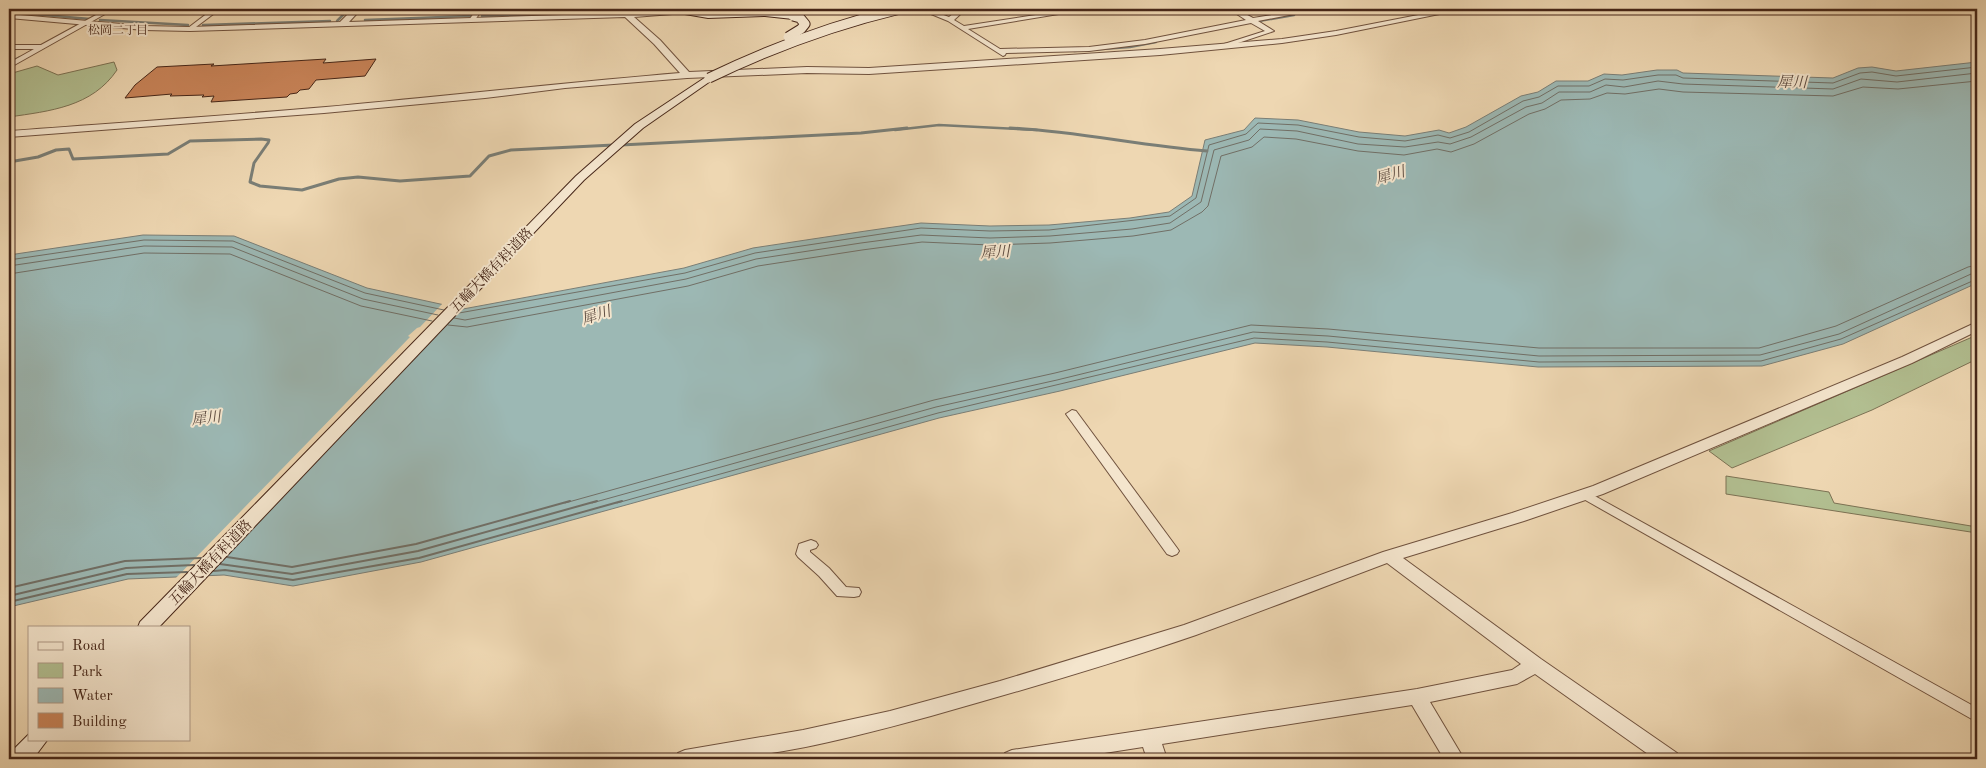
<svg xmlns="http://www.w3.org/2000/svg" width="1986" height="768" font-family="'Old Standard TT','Noto Serif JP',serif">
  <rect width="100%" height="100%" fill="#eed7b2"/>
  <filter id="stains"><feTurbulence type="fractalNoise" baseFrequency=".004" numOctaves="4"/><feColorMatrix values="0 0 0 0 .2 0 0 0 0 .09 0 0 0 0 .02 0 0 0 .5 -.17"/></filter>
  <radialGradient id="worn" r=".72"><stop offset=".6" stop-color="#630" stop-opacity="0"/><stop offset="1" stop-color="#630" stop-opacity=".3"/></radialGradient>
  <g fill="#b2bf91" stroke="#7c7254">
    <path d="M114,62L117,70C92,107 50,111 9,117V74L37,66L58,75Z"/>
    <path d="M1977,335V359L1872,410L1732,468L1709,451Z"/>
    <path d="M1726,476L1829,492L1834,503L1977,527V533L1726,494Z"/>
  </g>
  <path fill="#9cb8b4" stroke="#7a7e76" d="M1977,62V283L1843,344L1762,366L1538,367L1327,347L1255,343L1060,391L939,418L421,562L293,586L224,575L128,579L9,607V255L143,235L234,236L367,288L463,309L684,268L753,248L859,232L921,223L990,226L1049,225L1130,218L1169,212L1192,196L1205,140L1244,130L1255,118L1298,120L1359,132L1405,136L1439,130L1449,133L1466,127L1521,96L1538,92L1556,81H1588L1604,74L1622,75L1657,70H1677L1683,73L1833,78L1858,68L1872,67L1896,71Z"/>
  <path fill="#eed7b2" d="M444,302L462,306L203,579L174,580L410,337L408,336L417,328L420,327Z"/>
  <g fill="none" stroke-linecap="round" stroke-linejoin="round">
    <g stroke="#716f66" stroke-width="1">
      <path d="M9,260L144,240L233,241L365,293L444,310"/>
      <path d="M9,266L144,246L232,247L363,299L438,315"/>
      <path d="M9,274L144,253L230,254L361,306L432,321"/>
      <path d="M459,313L685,273L755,253L921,228L990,231L1049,230L1170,216L1196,198L1209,145L1246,134L1258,123L1298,125L1359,137L1405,141L1438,135L1450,138L1469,132L1523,101L1539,97L1558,86H1589L1605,79L1623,80L1658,75H1676L1683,78L1833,83L1860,73L1872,72L1896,76L1977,67"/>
      <path d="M454,318L465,320L686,279L756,259L861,243L921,235L990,238L1050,236L1132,229L1170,223L1201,202L1214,150L1249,140L1260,129L1297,131L1358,144L1405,147L1438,142L1450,144L1471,137L1526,107L1542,103L1559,92H1590L1606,85L1624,87L1658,81L1683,84L1833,89L1861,79L1897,82L1977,73"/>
      <path d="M448,325L467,327L688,286L758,266L862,250L922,242L990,245L1050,243L1133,236L1171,230L1202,212L1208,206L1221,156L1252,147L1264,137L1296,139L1358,151L1404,155L1437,149L1451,152L1474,144L1529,114L1545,109L1561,100L1590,99L1607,93L1625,94L1659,89L1683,92L1833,96L1863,87L1898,89L1977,81"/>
      <path d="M565,503L934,400L1055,373L1251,325L1328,329L1539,348H1759L1836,326L1968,267L1977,265"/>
      <path d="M592,503L936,407L1057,380L1253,332L1328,336L1539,356L1760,355L1839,334L1971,274L1977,273"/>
      <path d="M617,503L938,413L1254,338L1327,342L1539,362L1761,361L1841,339L1977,279"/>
    </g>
    <g stroke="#716f66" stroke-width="2">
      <path d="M227,557L292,567L416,544L570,501"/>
      <path d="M220,564L292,574L418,551L597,501"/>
      <path d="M214,571L225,570L293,580L419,558L622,501"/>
      <path d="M9,588L125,561L201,558"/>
      <path d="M9,596L126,568L194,565"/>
      <path d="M9,602L127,574L187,572"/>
    </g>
    <g stroke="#7a7e76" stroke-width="2.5">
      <path d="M634,11L664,9"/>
      <path d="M9,12L90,19"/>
      <path d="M482,16L610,12"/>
      <path d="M100,20L188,25"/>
      <path d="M365,20L470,16"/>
      <path d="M337,21L349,9"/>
      <path d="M1259,21L1294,15"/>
      <path d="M203,25L330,21"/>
      <path d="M1074,51L1130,47L1156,42"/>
      <path d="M9,63L20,57"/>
      <path d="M895,130L939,125L1037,130"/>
    </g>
    <g stroke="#7a7e76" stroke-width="3">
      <path d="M1010,128C1076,131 1141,146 1207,151"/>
      <path d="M621,145L861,133L907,128"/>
      <path d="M9,162L38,157L56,150L69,149L73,159L168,154L190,141L261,139L269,140L268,143L254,163L250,182L260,186L302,190L339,179L358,177L400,181L470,176L489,156L511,150L614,145"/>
    </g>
  </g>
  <path fill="#c98459" stroke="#462618" d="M326,59L323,63L376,59L365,76L316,80L309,89L300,90L297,93L290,94L287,97L211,102L214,96L202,97L204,95L170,96L172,94L125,98L135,85L157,67L214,64L211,66Z"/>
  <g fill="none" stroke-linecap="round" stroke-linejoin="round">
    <g stroke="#70523e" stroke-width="2">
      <g id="minor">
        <path d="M107,9H114L9,68V63L34,49H9V45H41Z"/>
        <path d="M213,9H220L192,30H188V28Z"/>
        <path d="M477,9H483L474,21H470L469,20Z"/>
        <path d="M618,9H624L630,15L625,16Z"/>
        <path d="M682,9H702L699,11L680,12V10Z"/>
        <path d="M919,9H927L949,17L959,9H966L954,20L964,26L1075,9H1089L968,29L1000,49L1089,47L1145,40L1246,20L1229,9H1236L1253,18L1308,9H1320L1258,21L1274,31L1223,48L1221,47V45L1265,31L1251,23L1145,44L1089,51L1006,53L1005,55L1003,56L948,21Z"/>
        <path d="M1072,410L1076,411L1177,548L1179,551L1177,554L1172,556L1167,554L1066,414Z"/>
        <path d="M1584,490L1977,708V722L1580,497L1578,494L1580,491Z"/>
        <path d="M811,540L816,542L818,545L816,548L810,550V552L829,568L846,587L859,588L861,592L859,596L854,597L837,596L819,576L798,557L796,554L799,544Z"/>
      </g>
    </g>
    <g stroke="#70523e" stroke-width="2">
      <g id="tertiary">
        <path d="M353,9H361L349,22L627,13L682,9L686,11L685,13L634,17L660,40L689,72L807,67L869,68L1160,49L1282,39L1336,31L1449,9H1464L1336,35L1282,43L1160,55L869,74L807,73L687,78L565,88L485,98L324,113L9,137V131C115,123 221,116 326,107C444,96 562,83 680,73L654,44L625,17L190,31L144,30L9,18V14L144,26L190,27L340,22Z"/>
        <path d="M1977,322V331L1912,363L1603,494L1524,521L1403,558L1541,659L1677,753L1680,759H1655L1535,674L1517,684L1430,702L1464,759H1444L1412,705L1162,744L1167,759H1147L1143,747L1066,759H1002L1005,753L1012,750L1417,689L1512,670L1521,664L1387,563C1323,587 1260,612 1196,635C1109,665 1020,691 931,716C854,737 755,764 675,759L678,753L685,750L803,730L890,711L1000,681L1184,625L1383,552L1512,513L1593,486L1902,357Z"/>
      </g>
    </g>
    <g stroke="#462618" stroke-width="2">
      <g id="secondary">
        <path d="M679,9L708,13L779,11L797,16L793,19L765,16L708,18L679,13Z"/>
        <path d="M709,75L712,76V80L643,128L584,180L159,627H138L140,622L576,176L635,124Z"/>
        <path d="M29,734V739H48L33,759H9L11,752Z"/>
      </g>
    </g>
    <use href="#minor" fill="#f4e5cd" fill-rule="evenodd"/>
    <use href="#tertiary" fill="#f4e5cd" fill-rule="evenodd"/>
    <use href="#secondary" fill="#f4e5cd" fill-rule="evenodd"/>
    <g stroke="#462618" stroke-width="11" stroke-linecap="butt">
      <g id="secondary-bridge">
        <path d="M788,37L801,29L805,24L800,18L793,16"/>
        <path d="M709,78C771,48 833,25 900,9"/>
      </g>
    </g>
    <use href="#secondary-bridge" stroke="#f4e5cd" stroke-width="9"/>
  </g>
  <g text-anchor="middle" stroke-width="4" stroke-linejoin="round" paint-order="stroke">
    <g font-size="12" fill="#462618" stroke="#f4e5cd">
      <text x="118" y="34">松岡二丁目</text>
    </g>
    <g font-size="14" fill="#462618" stroke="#f4e5cd">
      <text transform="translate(491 270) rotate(-46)" y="5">五輪大橋有料道路</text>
      <text transform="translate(210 562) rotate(-46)" y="5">五輪大橋有料道路</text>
    </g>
    <g font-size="15" font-style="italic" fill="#5c4a3f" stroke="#f4e5cd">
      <text transform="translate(1792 82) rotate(1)" y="5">犀川</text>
      <text transform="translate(1390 175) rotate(-16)" y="5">犀川</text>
      <text transform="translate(995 252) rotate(-4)" y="5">犀川</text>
      <text transform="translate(596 315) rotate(-18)" y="5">犀川</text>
      <text transform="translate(206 418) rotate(-7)" y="5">犀川</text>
    </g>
  </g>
  <rect width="1986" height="768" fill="none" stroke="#eed7b2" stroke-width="30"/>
  <rect x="10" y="10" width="1966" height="748" fill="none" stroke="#462618" stroke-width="2.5"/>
  <rect x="15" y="15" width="1956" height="738" fill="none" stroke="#462618"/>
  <rect x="28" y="626" width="162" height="115" fill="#f4e5cd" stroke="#ae9985"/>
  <rect x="38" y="642" width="25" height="8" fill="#f4e5cd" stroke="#ae9985"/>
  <text x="72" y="650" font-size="15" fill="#462618">Road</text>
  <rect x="38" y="663" width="25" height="15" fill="#b2bf91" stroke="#ae9985"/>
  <text x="72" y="676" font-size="15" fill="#462618">Park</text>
  <rect x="38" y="688" width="25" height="15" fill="#9cb8b4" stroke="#ae9985"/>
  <text x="72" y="700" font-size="15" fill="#462618">Water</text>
  <rect x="38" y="713" width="25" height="15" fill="#c98459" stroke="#ae9985"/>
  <text x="72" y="726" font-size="15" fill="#462618">Building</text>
  <rect width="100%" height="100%" filter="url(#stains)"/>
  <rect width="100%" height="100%" fill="url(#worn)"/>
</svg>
